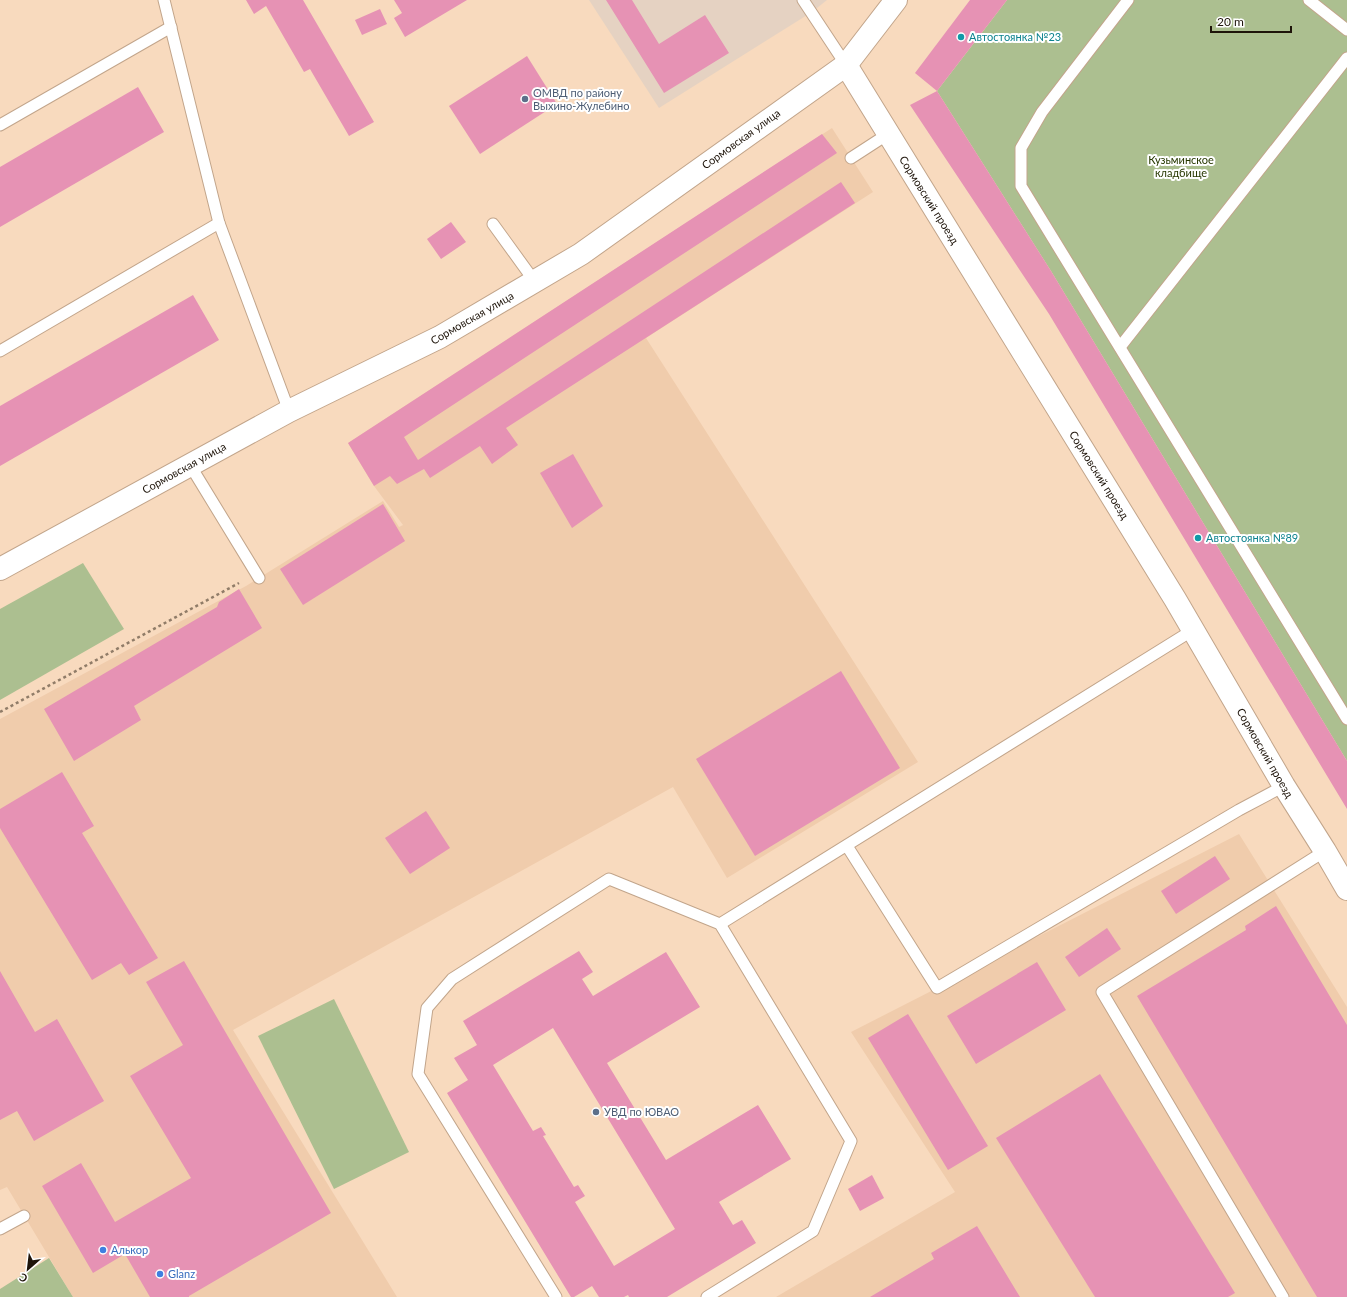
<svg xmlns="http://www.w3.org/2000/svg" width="1347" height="1297" font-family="Lato,sans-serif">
  <rect width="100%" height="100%" fill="#f8dabe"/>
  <path fill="#e5d2c2" d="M589,0H827L812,12L659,108Z"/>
  <g fill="#f0ccac">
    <path d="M832,128L873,192L646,338L918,762L727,878L673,787L233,1030L397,1297H73L7,1187L0,1190V719L246,586L383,501L399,527L403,525L374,486L348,443Z"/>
    <path d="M1239,834L1347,1007V1297H776L955,1192L851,1032Z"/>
  </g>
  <g fill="#acbf90">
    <path d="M1007,0H1347V761L1051,271L937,91Z"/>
    <path d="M83,563L124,629L0,700V609Z"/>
    <path d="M334,999L409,1152L334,1189L258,1036Z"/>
    <path d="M49,1258L73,1297H0V1289Z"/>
  </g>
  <g fill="#e692b4" fill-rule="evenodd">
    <path d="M246,0H303L374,122L349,136L310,69L304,72L266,6L254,14Z"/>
    <path d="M394,0H467L405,37L394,18L402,13Z"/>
    <path d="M606,0H632L659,44L705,15L729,53L664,93Z"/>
    <path d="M970,0H1007L937,91L915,73Z"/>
    <path d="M380,9L387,24L362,35L355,20Z"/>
    <path d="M527,56L557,104L480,154L449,106Z"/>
    <path d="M138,87L164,132L0,227V167Z"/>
    <path d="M937,91L1051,271L1347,761V809L1049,314L910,105Z"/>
    <path d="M822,134L837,153L404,437L418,460L841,182L855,203L506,428L518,445L492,464L480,446L430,478L424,469L397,484L390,476L374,486L348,443Z"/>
    <path d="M451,222L466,242L441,259L427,239Z"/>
    <path d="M193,295L219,340L0,466V406Z"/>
    <path d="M573,454L603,506L572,528L540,473Z"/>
    <path d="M383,504L405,541L303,605L280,569Z"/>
    <path d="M239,589L262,628L134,706L141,720L74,761L44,709L217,607L219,602Z"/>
    <path d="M841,671L900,768L755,856L696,759Z"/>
    <path d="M62,772L94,826L82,833L158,958L129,975L121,963L92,980L0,828V809Z"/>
    <path d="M426,811L450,848L410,874L385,838Z"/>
    <path d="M1215,856L1230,879L1176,914L1161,891Z"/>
    <path d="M1276,906L1347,1025V1297H1317L1137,996L1246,930L1245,926Z"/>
    <path d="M1107,928L1121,949L1079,977L1065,957Z"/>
    <path d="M579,951L593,972L582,979L593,996L666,952L700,1007L607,1063L666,1160L758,1105L791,1159L719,1202L733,1225L742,1220L756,1243L667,1297H629L628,1295L624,1297H599L592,1286L574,1297H571L447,1093L468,1080L454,1058L477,1045L463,1021ZM553,1028L675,1229L614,1266L575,1202L585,1196L578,1185L574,1187L543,1136L546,1135L541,1127L533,1131L493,1065Z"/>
    <path d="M184,961L331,1213L189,1296V1297H150L125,1254L93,1273L42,1186L81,1163L115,1222L191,1178L130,1076L183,1045L146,982Z"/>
    <path d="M1037,962L1066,1010L976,1064L947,1016Z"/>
    <path d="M0,971L35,1032L57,1019L104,1101L34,1141L17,1111L0,1120Z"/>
    <path d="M908,1014L988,1146L948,1170L868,1038Z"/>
    <path d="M1100,1074L1235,1293L1228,1297H1095L996,1138Z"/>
    <path d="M872,1175L884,1198L860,1211L848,1189Z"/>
    <path d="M977,1226L1020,1297H870L934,1259L931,1253Z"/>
  </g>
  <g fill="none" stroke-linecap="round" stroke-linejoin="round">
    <g stroke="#c2a58b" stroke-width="13">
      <g id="lane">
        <path d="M164,0L219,223L289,411"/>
        <path d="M803,0L846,65"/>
        <path d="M1128,0L1042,112L1021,148V186L1347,719"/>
        <path d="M1309,0L1347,30"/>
        <path d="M0,125L171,27"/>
        <path d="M851,158L888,134"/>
        <path d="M493,224L535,282"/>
        <path d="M1120,347L1347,58"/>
        <path d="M0,351L219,223"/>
        <path d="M190,465L259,578"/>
        <path d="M847,846L937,988L1239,810L1284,786"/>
        <path d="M720,924L1193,630"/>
        <path d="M0,1229L24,1216"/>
        <path d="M556,1297L418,1074L427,1008L452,979L609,879L720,924L851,1141L813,1231L707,1297"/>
        <path d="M1283,1297L1102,992L1325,851"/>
      </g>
    </g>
    <g stroke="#c2a58b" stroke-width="24">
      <path id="street" d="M846,65L1175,599L1284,786L1325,851L1347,889"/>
    </g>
    <g stroke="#c2a58b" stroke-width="24">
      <path id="secondary" d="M0,569L289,411L440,337L581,254L846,65L896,0"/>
    </g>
    <path stroke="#907c68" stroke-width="2.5" stroke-dasharray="3 3" stroke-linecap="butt" d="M0,712L239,583"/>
    <use href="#lane" stroke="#fff" stroke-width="11"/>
    <use href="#street" stroke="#fff" stroke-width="22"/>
    <use href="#secondary" stroke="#fff" stroke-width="22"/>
  </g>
  <g fill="#0f9aa8" stroke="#fff" stroke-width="1.5">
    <circle cx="961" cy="37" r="4"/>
    <circle cx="1198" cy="538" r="4"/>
  </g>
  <g fill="#5c6f8a" stroke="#fff" stroke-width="1.5">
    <circle cx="525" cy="99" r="4"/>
    <circle cx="596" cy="1112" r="4"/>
  </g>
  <g fill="#3f7fe0" stroke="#fff" stroke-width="1.5">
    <circle cx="103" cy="1250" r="4"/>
    <circle cx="160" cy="1274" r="4"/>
  </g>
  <g text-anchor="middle" stroke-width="4" stroke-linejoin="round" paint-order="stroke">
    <g font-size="11" fill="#0d838f" stroke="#fff" text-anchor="start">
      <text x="969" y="41">Автостоянка №23</text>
      <text x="1206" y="542">Автостоянка №89</text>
    </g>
    <g font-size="11" fill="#4e5e75" stroke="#fff" text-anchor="start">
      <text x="533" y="97">ОМВД по району<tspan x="533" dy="13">Выхино-Жулебино</tspan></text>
      <text x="604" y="1116">УВД по ЮВАО</text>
    </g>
    <g font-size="11" fill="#1e140a" stroke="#fff">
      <text transform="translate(741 139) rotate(-36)" y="4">Сормовская улица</text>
      <text transform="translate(929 200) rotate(58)" y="4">Сормовский проезд</text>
      <text transform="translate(472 318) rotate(-30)" y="4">Сормовская улица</text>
      <text transform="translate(184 468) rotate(-29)" y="4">Сормовская улица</text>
      <text transform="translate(1099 475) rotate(58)" y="4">Сормовский проезд</text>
      <text transform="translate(1265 753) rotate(60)" y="4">Сормовский проезд</text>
    </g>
    <g font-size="11" fill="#273800" stroke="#fff">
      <text x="1181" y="164">Кузьминское<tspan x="1181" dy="13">кладбище</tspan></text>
    </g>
    <g font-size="11" fill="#366cbe" stroke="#fff" text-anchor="start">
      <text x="111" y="1254">Алькор</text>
      <text x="168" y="1278">Glanz</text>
    </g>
  </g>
  <g transform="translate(28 1269) rotate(208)" stroke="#ffffff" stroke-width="3" paint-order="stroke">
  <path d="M0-3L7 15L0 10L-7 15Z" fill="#1e140a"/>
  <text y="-6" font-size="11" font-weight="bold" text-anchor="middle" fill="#1e140a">С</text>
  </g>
  <path d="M1211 26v6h80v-6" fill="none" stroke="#1e140a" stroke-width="2"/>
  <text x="1217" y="26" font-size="12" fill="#1e140a" stroke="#ffffff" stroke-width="3" paint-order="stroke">20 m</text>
</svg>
